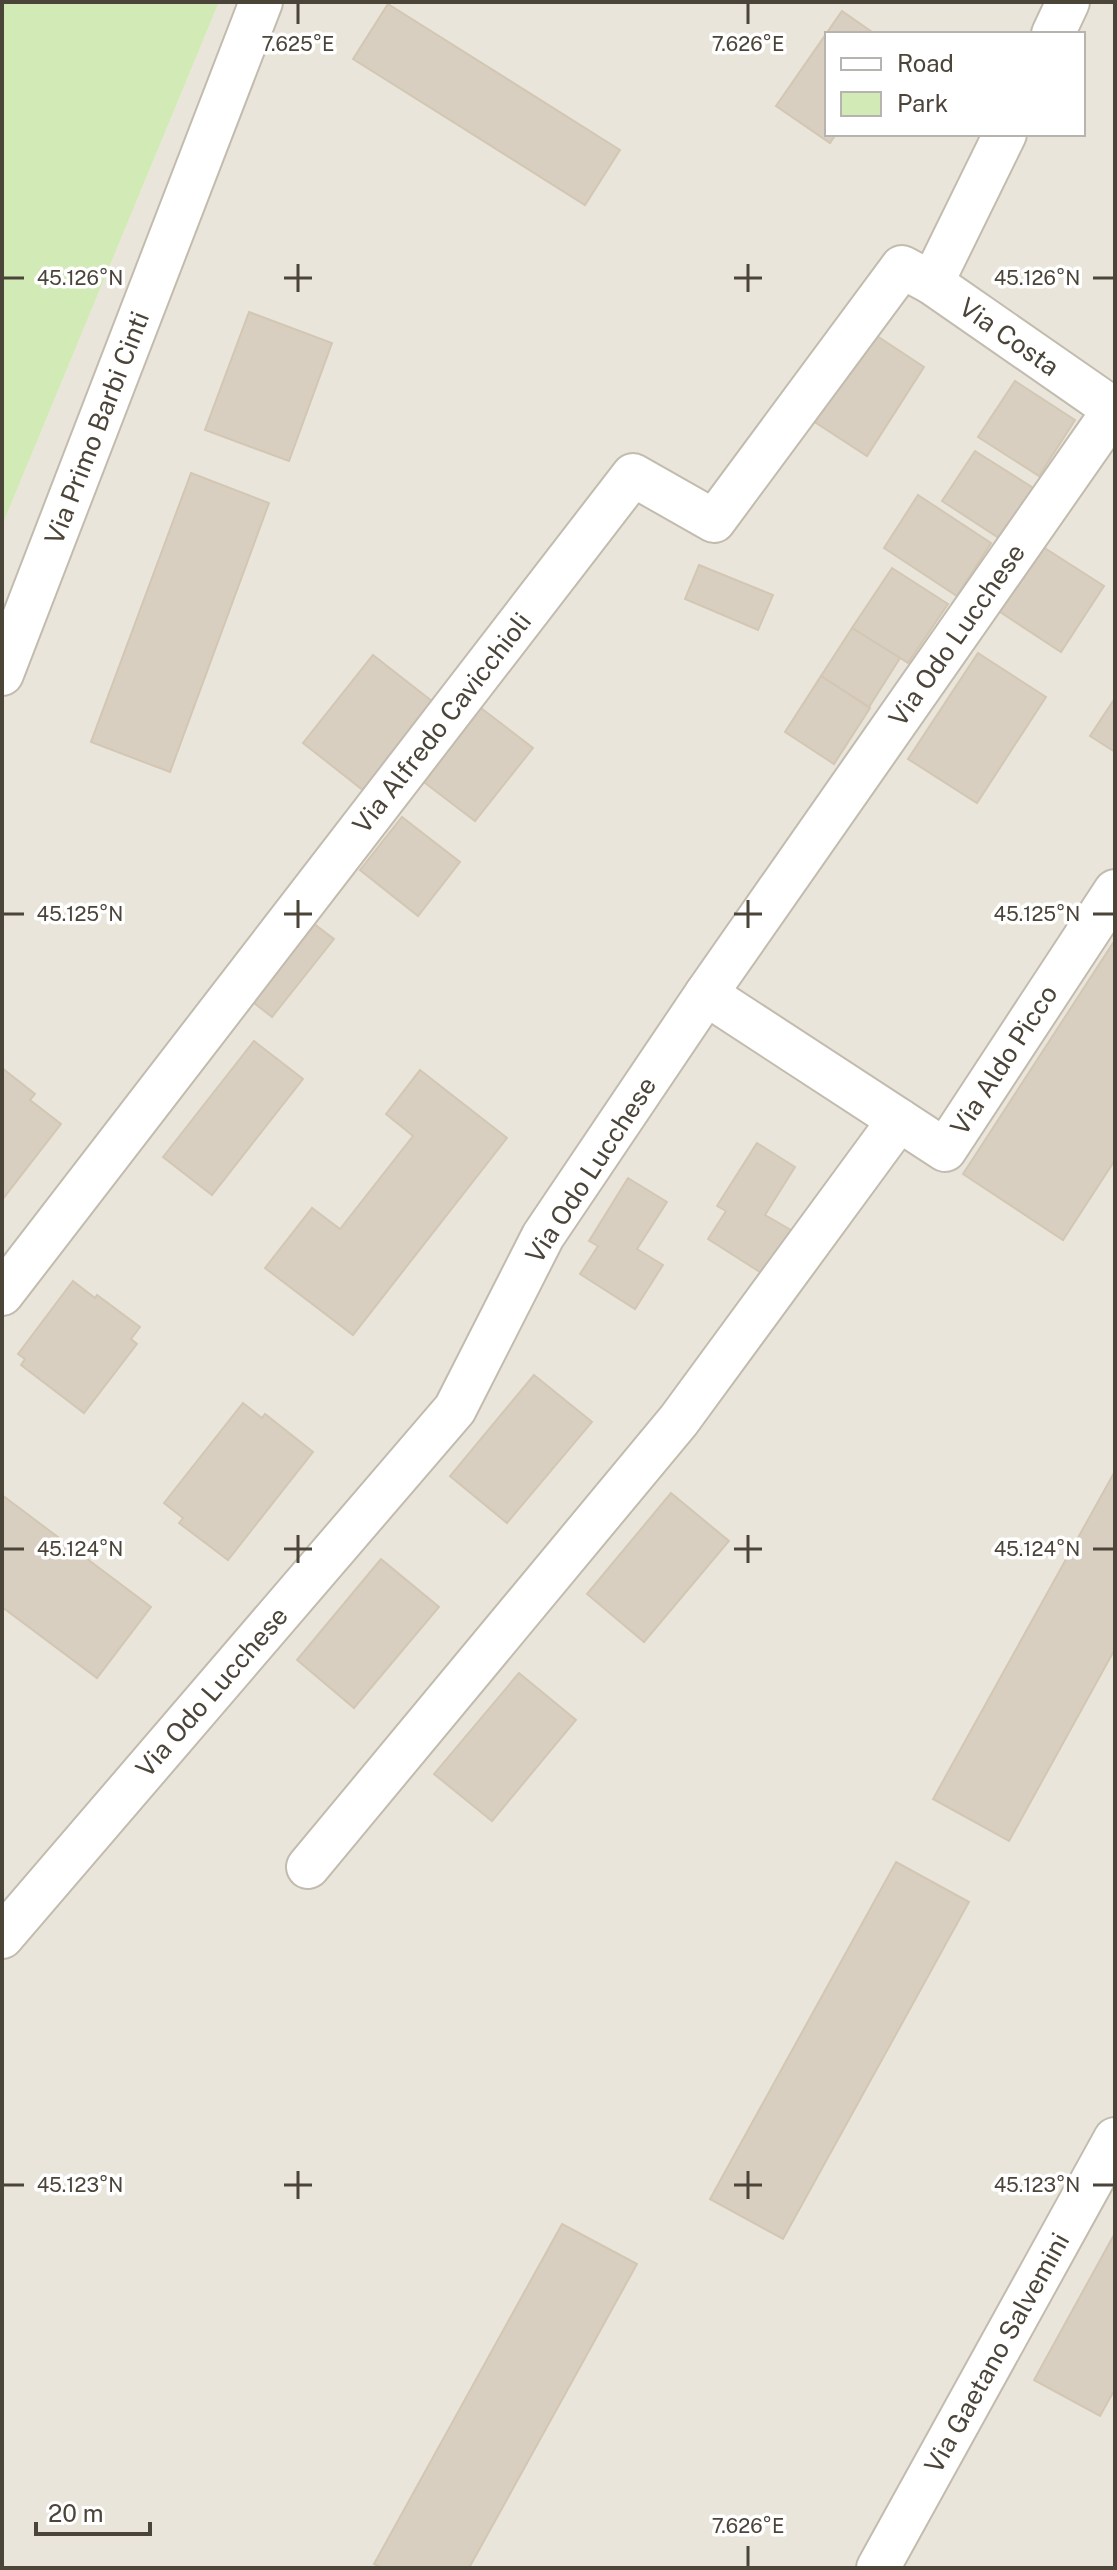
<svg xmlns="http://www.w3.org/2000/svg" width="1117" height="2570" font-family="'Public Sans',sans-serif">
  <rect width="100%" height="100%" fill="#f6f3ec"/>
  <path fill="#eae5da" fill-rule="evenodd" d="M219,2H1115V2568H2V526ZM827,34H1083V134H827Z"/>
  <path fill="#d2eab5" d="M2,2H219L2,526Z"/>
  <g fill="#d8cfc1" stroke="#d3c7b4" stroke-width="2">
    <path d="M388,4L620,150L585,205L353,59Z"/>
    <path d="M842,11L875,34H827V134H836L830,143L776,106Z"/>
    <path d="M249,312L332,343L289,461L205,430Z"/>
    <path d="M868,330L924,367L867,456L810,419Z"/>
    <path d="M1015,381L1075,420L1039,476L978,437Z"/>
    <path d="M975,451L1035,489L1002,540L942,501Z"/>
    <path d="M191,473L269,503L170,772L91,742Z"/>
    <path d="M918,495L991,543L957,596L884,548Z"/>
    <path d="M1040,545L1104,586L1061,652L997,610Z"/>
    <path d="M699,565L773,595L758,630L685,599Z"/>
    <path d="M892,568L948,604L908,663L852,628Z"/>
    <path d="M852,628L900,658L869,707L821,676Z"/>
    <path d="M978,653L1046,697L977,803L908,759Z"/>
    <path d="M373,655L433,702L364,791L303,743Z"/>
    <path d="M821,676L870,708L834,764L785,732Z"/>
    <path d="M1115,698V752L1090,736Z"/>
    <path d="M477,705L533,748L475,821L420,779Z"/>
    <path d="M402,817L460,862L418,916L360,870Z"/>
    <path d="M301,914L334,939L272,1017L240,992Z"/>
    <path d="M1115,940V1160L1063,1240L963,1174Z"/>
    <path d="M254,1041L303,1079L212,1195L163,1157Z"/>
    <path d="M2,1068L35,1094L30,1100L61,1124L2,1200Z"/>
    <path d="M420,1070L507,1138L353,1335L265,1268L312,1208L340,1229L413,1136L386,1114Z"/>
    <path d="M757,1143L795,1167L765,1215L791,1230L763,1274L708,1239L726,1211L717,1206Z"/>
    <path d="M628,1178L667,1202L637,1249L663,1265L635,1309L580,1274L598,1246L589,1241Z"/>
    <path d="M73,1281L95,1298L97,1295L140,1327L131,1339L137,1344L84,1413L21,1365L25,1359L18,1354Z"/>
    <path d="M534,1375L592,1422L507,1523L450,1476Z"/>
    <path d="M243,1403L262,1418L265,1414L313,1452L228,1560L179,1523L183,1518L164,1503Z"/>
    <path d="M1115,1471V1649L1009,1841L933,1799Z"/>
    <path d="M671,1493L729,1541L644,1642L587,1594Z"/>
    <path d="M2,1495L151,1607L97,1678L2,1607Z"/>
    <path d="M381,1559L439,1607L354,1708L297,1660Z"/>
    <path d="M519,1673L576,1720L492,1821L434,1774Z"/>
    <path d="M896,1862L969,1902L783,2239L710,2199Z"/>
    <path d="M562,2224L637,2264L469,2568H382L374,2564Z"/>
    <path d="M1115,2233V2389L1100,2416L1034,2380Z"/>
  </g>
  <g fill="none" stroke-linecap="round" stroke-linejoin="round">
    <g stroke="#c2bbae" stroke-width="46">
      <g id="minor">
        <path d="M1053,34L1068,2"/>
        <path d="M932,283L1005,134"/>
        <path d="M2,674L261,2"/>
        <path d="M706,994L945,1150L1115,891"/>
        <path d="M2,1294L633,475L714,521L902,267L932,283L1115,410"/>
        <path d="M308,1867L679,1420L899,1120"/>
        <path d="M2,1937L455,1409L543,1236L706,994L1114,410"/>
        <path d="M878,2568L1115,2139"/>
      </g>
    </g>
    <use href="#minor" stroke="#fff" stroke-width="42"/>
  </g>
  <path fill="none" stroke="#4b4439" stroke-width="3" d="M298,4V24M748,4V24M298,264V292M748,264V292M4,278H24M284,278H312M734,278H762M1093,278H1113M298,900V928M748,900V928M4,914H24M284,914H312M734,914H762M1093,914H1113M298,1535V1563M748,1535V1563M4,1549H24M284,1549H312M734,1549H762M1093,1549H1113M298,2171V2199M748,2171V2199M4,2185H24M284,2185H312M734,2185H762M1093,2185H1113M748,2546V2566"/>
  <g text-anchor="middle" stroke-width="7" stroke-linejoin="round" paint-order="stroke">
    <g font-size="26" fill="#4b4439" stroke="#fff">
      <text transform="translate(1009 337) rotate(35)" y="9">Via Costa</text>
      <text transform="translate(97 428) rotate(-69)" y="9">Via Primo Barbi Cinti</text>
      <text transform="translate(957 635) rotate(-55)" y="9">Via Odo Lucchese</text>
      <text transform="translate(442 723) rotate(-52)" y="9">Via Alfredo Cavicchioli</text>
      <text transform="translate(1004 1060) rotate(-57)" y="9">Via Aldo Picco</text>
      <text transform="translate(591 1170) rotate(-57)" y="9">Via Odo Lucchese</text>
      <text transform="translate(212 1692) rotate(-49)" y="9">Via Odo Lucchese</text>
      <text transform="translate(997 2353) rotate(-61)" y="9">Via Gaetano Salvemini</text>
    </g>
  </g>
  <g font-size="20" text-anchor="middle" fill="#4b4439" stroke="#fff" stroke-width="7" stroke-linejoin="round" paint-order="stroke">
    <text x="298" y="51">7.625°E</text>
    <text x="748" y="51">7.626°E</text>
    <text x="80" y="285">45.126°N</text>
    <text x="1037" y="285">45.126°N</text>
    <text x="80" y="921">45.125°N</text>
    <text x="1037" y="921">45.125°N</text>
    <text x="80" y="1556">45.124°N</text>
    <text x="1037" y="1556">45.124°N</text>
    <text x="80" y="2192">45.123°N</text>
    <text x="1037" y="2192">45.123°N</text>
    <text x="748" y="2533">7.626°E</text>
  </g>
  <rect width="1117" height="2570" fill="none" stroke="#4b4439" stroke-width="8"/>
  <rect x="825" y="32" width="260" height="104" fill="#ffffff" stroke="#b7b4b0" stroke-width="2"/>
  <rect x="841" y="58" width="40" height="12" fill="#ffffff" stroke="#b7b4b0" stroke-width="2"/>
  <text x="897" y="72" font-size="24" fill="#4b4439">Road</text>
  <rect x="841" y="92" width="40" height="24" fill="#d2eab5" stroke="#b7b4b0" stroke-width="2"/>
  <text x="897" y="112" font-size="24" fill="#4b4439">Park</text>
  <path d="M36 2522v12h114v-12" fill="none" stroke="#4b4439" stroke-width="4"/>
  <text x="48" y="2522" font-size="24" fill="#4b4439" stroke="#ffffff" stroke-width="6" paint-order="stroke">20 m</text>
</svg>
